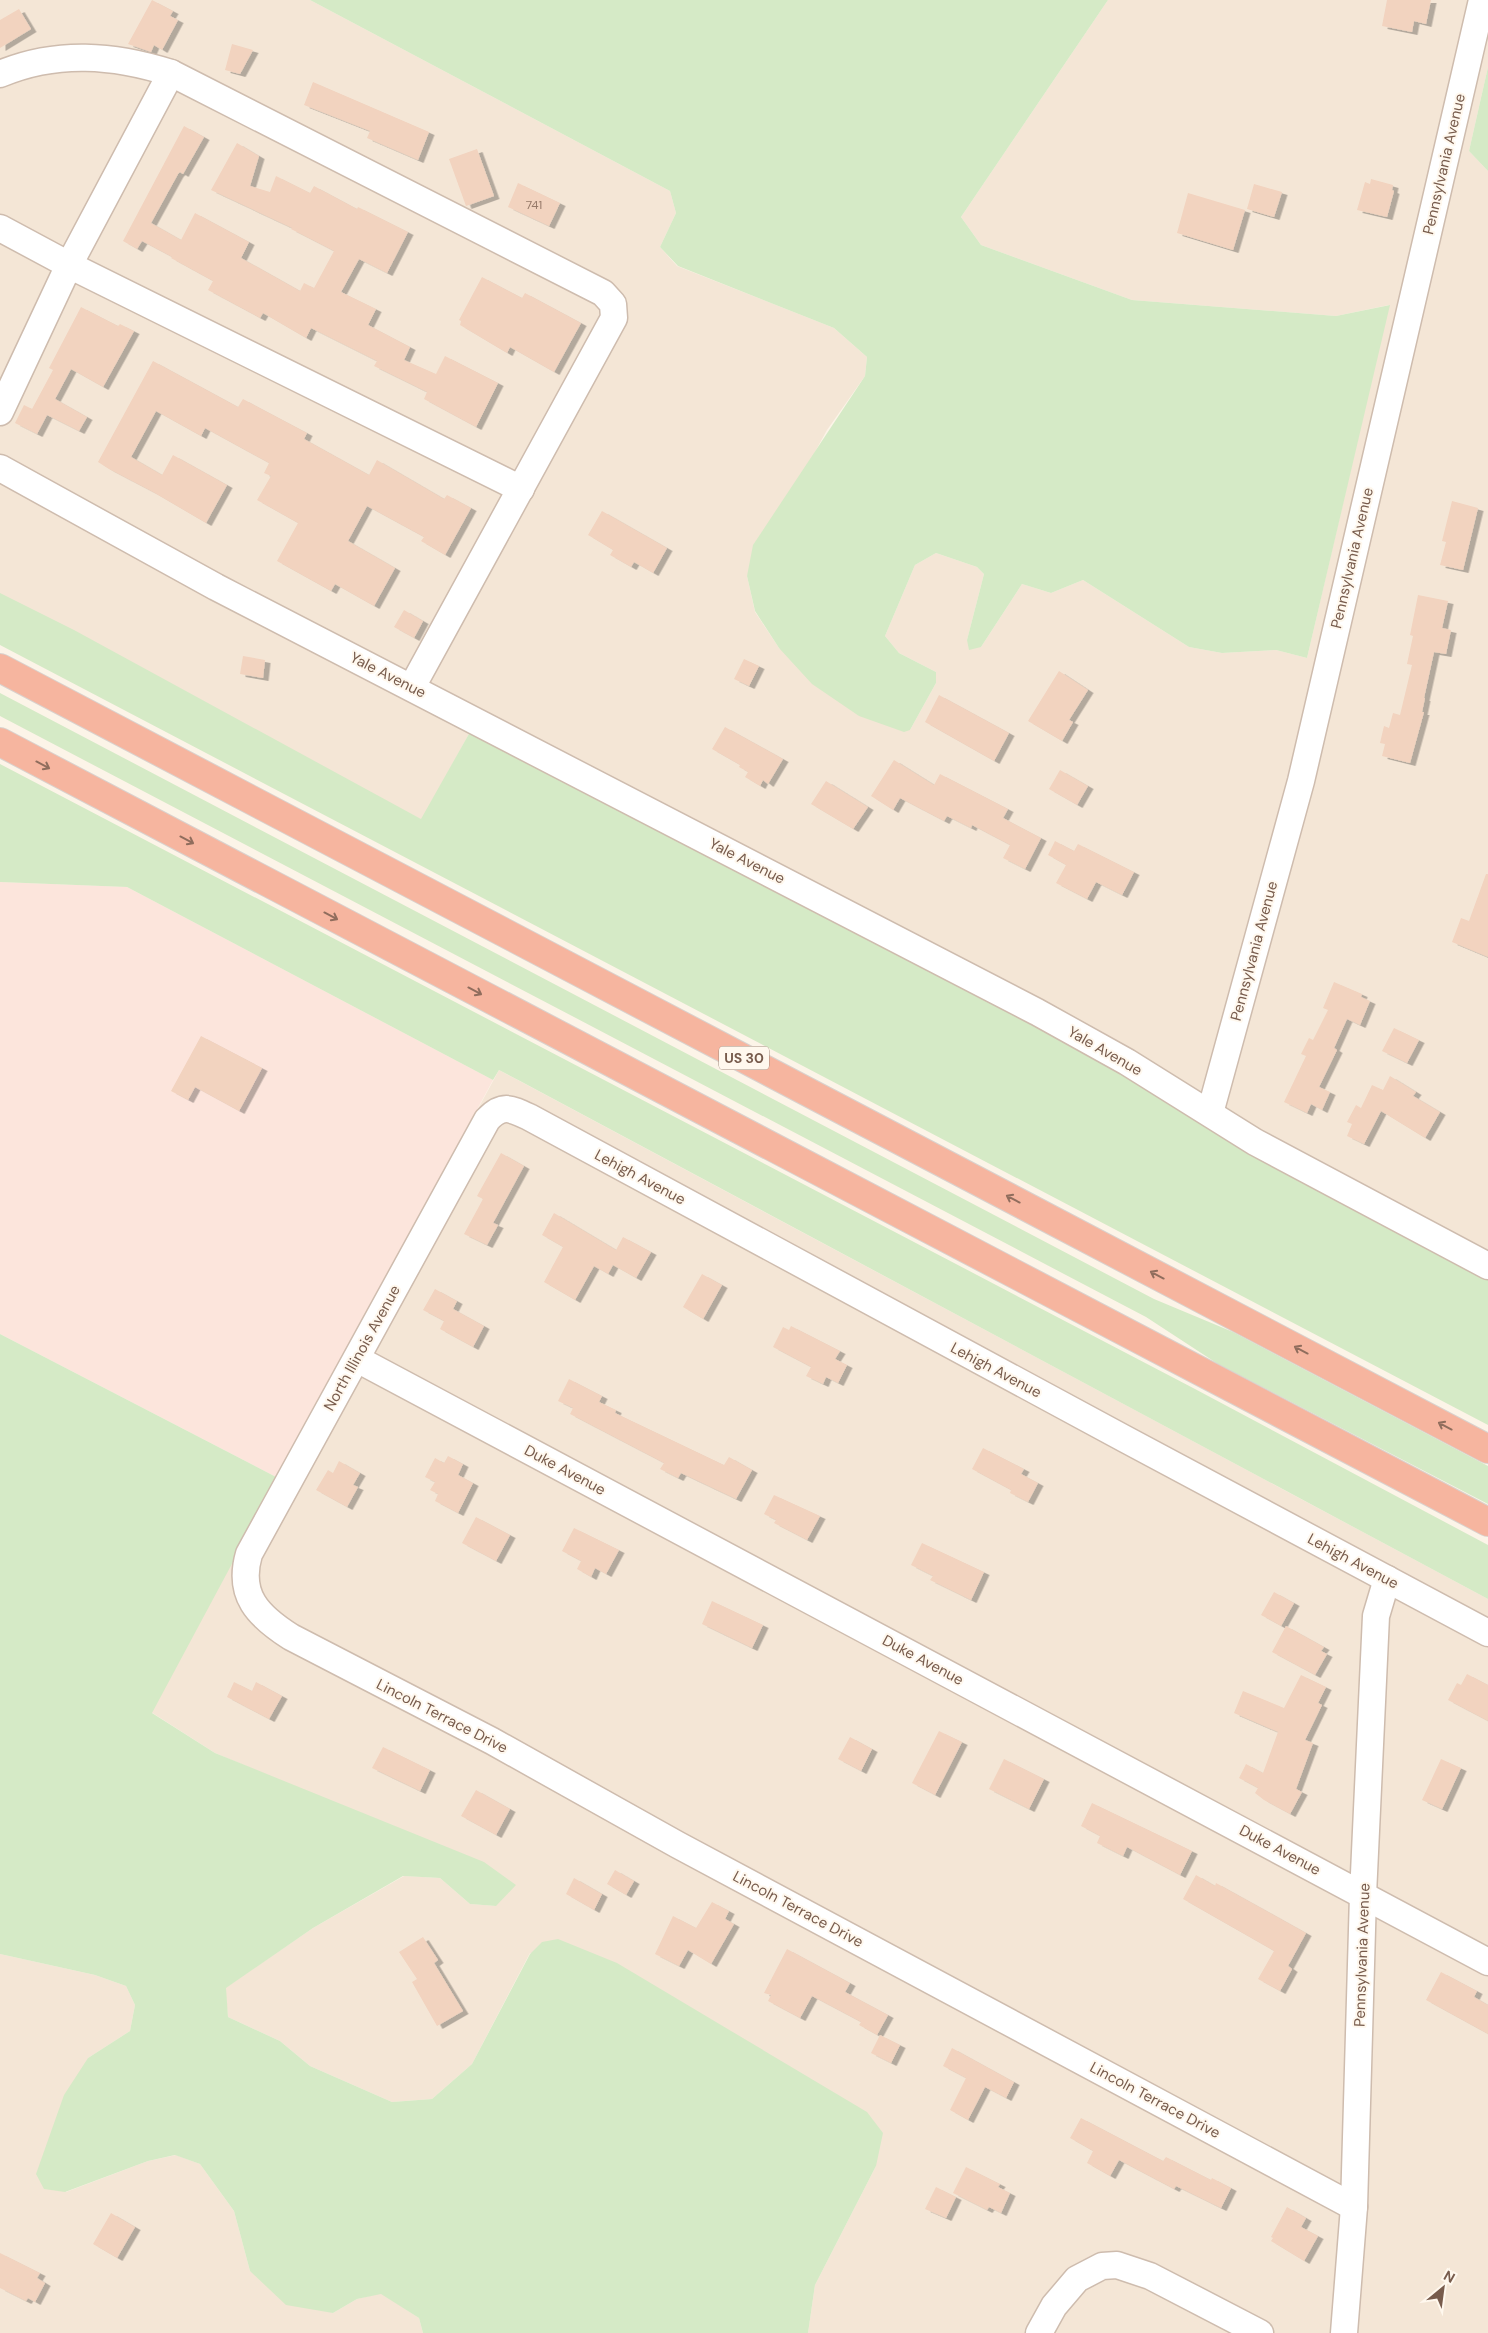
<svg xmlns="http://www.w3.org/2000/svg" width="1488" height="2333" font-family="'DM Sans',sans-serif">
  <defs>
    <filter id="shadow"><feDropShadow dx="5.5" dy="3" stdDeviation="0" flood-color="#0004"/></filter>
  </defs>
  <rect width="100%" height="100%" fill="#fcf4e8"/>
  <g fill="#f4e6d6">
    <path d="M0,0H310L670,191L676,213L660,247L677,266L834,328L867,357L865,376L827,430L747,576L755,612L779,648L910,730L936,683V672L899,653L885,636L915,565L936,553L977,567L984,574L967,640L981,647L1022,584L1051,593L1083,580L1189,647L1222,653L1276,650L1307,658L1389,305L1336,316L1132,300L981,245L961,217L1108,0H1488V67L1469,151L1488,171V1278L1216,1133L1149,1086L470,732L422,820L0,597Z"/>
    <path d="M499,1070L1488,1599V2333H808L815,2285L876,2166L530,1953L472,2064L432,2099L392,2102L310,2066L280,2041L228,2017L225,1988L313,1928L404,1876L440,1878L470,1904L496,1906L310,1793L215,1753L151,1712Z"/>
    <path d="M0,1954L95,1975L126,1986L135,2005L130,2031L88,2058L66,2192L148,2161L176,2155L200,2164L234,2211L250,2271L333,2313L357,2299L381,2293L419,2318L423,2333H0Z"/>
  </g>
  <path fill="#fce5dc" d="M0,882L127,887L493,1080L278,1478L0,1334Z"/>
  <g fill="#d5eac6">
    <path d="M310,0H1108L961,217L981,245L1132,300L1336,316L1390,305L1307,658L1276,650L1222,653L1189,647L1083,580L1051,593L1022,584L981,647L969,650L967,640L984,574L977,567L936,553L915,565L885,636L899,653L936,672V683L910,730L904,732L859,716L812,684L779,648L755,611L747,576L753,545L865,376L867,357L834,328L678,266L660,247L676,213L670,191Z"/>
    <path d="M1488,67V171L1469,151Z"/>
    <path d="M0,593L74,630L421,819L470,732L656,824L1149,1086L1216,1133L1488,1278V1425L0,645Z"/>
    <path d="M0,693L1154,1299L1233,1332L1488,1466V1504L1218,1364L1146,1317L0,716Z"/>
    <path d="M0,764L1195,1389L1488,1545V1599L520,1081L499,1070L493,1080L127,887L0,882Z"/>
    <path d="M0,1334L278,1478L152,1713L215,1753L484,1862L516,1885L496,1906L470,1904L440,1878L403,1876L313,1928L226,1988L228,2017L280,2041L310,2066L392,2102L432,2099L472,2064L530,1954L542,1942L558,1939L617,1963L867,2112L883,2133L876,2166L815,2285L808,2333H423L419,2318L381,2294L357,2299L333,2313L286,2305L250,2271L234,2211L200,2164L175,2155L148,2161L65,2192L44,2189L36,2174L64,2095L88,2058L130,2031L135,2005L126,1986L95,1975L0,1954Z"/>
  </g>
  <g fill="#f2d3bf" filter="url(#shadow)">
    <path d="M152,0L173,11L170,16L178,20L162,50L154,45L151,52L128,44Z"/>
    <path d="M1387,0H1431L1426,24L1414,21L1412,32L1382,26Z"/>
    <path d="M19,9L31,29L0,48V20Z"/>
    <path d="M232,44L253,50L240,74L225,70Z"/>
    <path d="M313,82L429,132L418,160L367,138L370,131L304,105Z"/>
    <path d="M184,126L204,137L183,174L180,172L178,174L151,223L181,240L195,213L249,242L241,258L300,291L304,283L314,288L334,251L291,229L292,228L211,190L237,143L259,156L250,186L270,192L276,176L310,193L314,186L357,209L358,207L408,232L387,273L359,259L341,292L376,309L368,325L410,347L404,360L436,374L445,356L498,383L476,427L424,399L427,392L374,366L377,361L311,328L306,338L263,313L260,318L208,290L213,281L171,258L172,257L142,241L137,249L123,241Z"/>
    <path d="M477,149L494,196L466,206L449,159Z"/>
    <path d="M1371,179L1393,185L1392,190L1394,191L1387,217L1357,210L1365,182L1370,184Z"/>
    <path d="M518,183L560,203L549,226L508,207Z"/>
    <path d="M1254,184L1282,192L1274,217L1247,209Z"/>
    <path d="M1188,193L1245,210L1233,250L1177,233Z"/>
    <path d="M482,277L522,298L525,293L581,323L554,372L510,347L507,353L460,325L461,321L459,320Z"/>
    <path d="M81,307L118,326L120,324L134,331L103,387L71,369L55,399L87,417L79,431L47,415L37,434L15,423L24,405L32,409L53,370L49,368Z"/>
    <path d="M153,361L238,407L243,399L307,433L304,439L369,475L377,460L444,499L447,495L471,508L445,555L421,541L424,537L367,506L348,541L395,568L374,606L335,584L331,591L277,561L298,523L257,500L271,476L264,473L269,463L205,428L201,436L156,411L131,457L162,475L173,455L227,485L206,523L153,492L109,469L98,462Z"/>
    <path d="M1452,501L1478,508L1463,570L1440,565L1446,542L1442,541Z"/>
    <path d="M602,511L667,548L653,573L634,562L631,567L610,555L613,550L588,535Z"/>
    <path d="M1418,595L1448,601L1442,628L1451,630L1446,654L1434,652L1424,698H1425L1422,712H1424L1410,763L1382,756L1385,744L1380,743L1384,726L1389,728L1393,713L1400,715L1412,665L1407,664L1413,636L1410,635Z"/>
    <path d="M404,610L423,621L414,638L394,627Z"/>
    <path d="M243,656L265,660L263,678L240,674Z"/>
    <path d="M744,659L759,666L749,686L734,679Z"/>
    <path d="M1059,671L1088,690L1069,720L1073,722L1062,741L1028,721Z"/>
    <path d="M939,695L1009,733L994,761L925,722Z"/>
    <path d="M725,727L783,759L768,784L763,780L760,786L745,777L748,772L739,767L740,765L712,749Z"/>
    <path d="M894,760L934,785L940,774L1008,809L1003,818L1041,838L1025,869L1003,858L1010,845L972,825L971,828L947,816L944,821L900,798L893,810L871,796Z"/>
    <path d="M1060,770L1088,786L1077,805L1049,789Z"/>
    <path d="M826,781L868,807L853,829L811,804Z"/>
    <path d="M1055,841L1074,851L1078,844L1134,872L1122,895L1096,882L1087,899L1056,883L1066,865L1048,855Z"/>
    <path d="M1486,874H1488V957L1452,942L1461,918L1469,921Z"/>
    <path d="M1334,982L1362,994L1361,997L1370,1001L1360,1025L1347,1019L1334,1048L1337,1050L1319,1087L1330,1092L1322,1110L1311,1104L1307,1113L1284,1102L1306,1056L1301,1054L1309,1038L1313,1040L1328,1010L1323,1008Z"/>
    <path d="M1394,1028L1419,1040L1407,1063L1382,1051Z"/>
    <path d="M201,1036L262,1068L239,1111L195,1087L188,1100L171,1091Z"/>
    <path d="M1390,1076L1416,1092L1413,1096L1440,1112L1425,1138L1381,1111L1364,1144L1347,1136L1352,1124L1347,1122L1356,1105L1361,1108L1372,1085L1383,1090Z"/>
    <path d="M501,1153L524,1166L493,1223L498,1225L487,1245L464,1234L483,1199L477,1196Z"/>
    <path d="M554,1213L616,1250L623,1237L651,1252L636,1278L613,1265L608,1274L594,1266L575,1300L544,1282L563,1247L542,1235Z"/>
    <path d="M702,1274L722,1285L703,1319L683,1307Z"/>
    <path d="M435,1289L457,1301L453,1309L484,1326L473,1347L440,1329L444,1321L423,1310Z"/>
    <path d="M791,1326L840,1351L835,1359L847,1365L838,1383L826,1377L823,1384L806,1376L811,1367L773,1347L783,1327L789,1330Z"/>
    <path d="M569,1379L602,1396L599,1402L616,1410L615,1413L724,1465L729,1457L752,1470L736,1499L681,1473L678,1478L660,1469L664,1463L570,1414L573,1408L558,1401Z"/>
    <path d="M983,1448L1024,1469L1021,1474L1038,1483L1028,1502L1010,1493L1011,1490L972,1469Z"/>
    <path d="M448,1456L463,1464L458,1475L473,1483L458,1513L435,1501L438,1494L430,1490L435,1482L425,1477L435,1458L444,1463Z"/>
    <path d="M339,1461L360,1473L353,1485L358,1487L347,1507L316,1490L328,1470L333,1473Z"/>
    <path d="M774,1495L820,1516L807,1540L774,1523L776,1520L764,1514Z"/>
    <path d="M476,1517L510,1535L496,1561L462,1543Z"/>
    <path d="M574,1528L619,1550L606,1574L595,1568L591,1577L577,1569L581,1561L562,1551Z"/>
    <path d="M922,1543L984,1572L971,1600L930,1580L933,1576L911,1565Z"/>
    <path d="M1274,1592L1294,1603L1281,1626L1261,1615Z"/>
    <path d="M712,1601L763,1625L752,1648L702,1624Z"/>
    <path d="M1286,1626L1324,1647L1321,1651L1327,1654L1315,1675L1272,1652Z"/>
    <path d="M1467,1674L1488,1685V1721L1448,1700L1457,1683L1461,1685Z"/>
    <path d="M1301,1675L1326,1687L1318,1703L1322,1705L1305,1740L1313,1743L1296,1789L1302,1792L1290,1814L1264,1800L1255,1793L1258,1788L1239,1778L1246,1764L1263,1773L1278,1732L1234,1713L1243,1691L1284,1708Z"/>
    <path d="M234,1682L252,1691L256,1682L282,1696L269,1719L227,1697Z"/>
    <path d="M939,1731L962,1742L935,1795L912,1783Z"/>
    <path d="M850,1737L872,1749L861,1771L838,1759Z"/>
    <path d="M383,1747L430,1770L420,1791L372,1768Z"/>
    <path d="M1004,1759L1044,1779L1029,1809L989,1789Z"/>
    <path d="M1441,1759L1461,1768L1442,1809L1422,1800Z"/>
    <path d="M476,1790L510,1809L496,1835L461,1816Z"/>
    <path d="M1092,1803L1192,1851L1180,1875L1127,1847L1123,1856L1097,1843L1100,1836L1081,1826Z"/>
    <path d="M615,1870L634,1881L626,1895L607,1884Z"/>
    <path d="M1196,1875L1215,1886L1216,1883L1306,1933L1288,1966L1292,1969L1280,1991L1258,1979L1274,1951L1183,1899Z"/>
    <path d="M574,1878L602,1894L594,1910L566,1894Z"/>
    <path d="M712,1902L729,1911L725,1919L734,1924L711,1964L688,1950L679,1966L655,1954L673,1916L696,1928Z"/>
    <path d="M423,1937L438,1960L434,1963L463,2011L437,2026L412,1982L417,1979L399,1952Z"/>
    <path d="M787,1949L850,1983L845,1992L888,2015L877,2035L859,2025L861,2022L812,1996L800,2018L768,2001L771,1995L764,1993Z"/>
    <path d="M1441,1972L1477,1991L1474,1997L1488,2005V2034L1426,2000Z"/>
    <path d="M880,2035L900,2045L891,2063L871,2053Z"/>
    <path d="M952,2048L1014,2082L1006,2098L985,2087L968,2120L950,2110L966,2078L943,2066Z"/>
    <path d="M1081,2118L1163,2161L1166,2157L1211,2180L1212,2178L1231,2188L1221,2208L1176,2186L1174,2189L1119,2160L1110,2176L1087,2163L1093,2151L1070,2138Z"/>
    <path d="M966,2167L1000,2184L998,2187L1010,2193L1001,2213L989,2207L987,2210L953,2193Z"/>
    <path d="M936,2187L956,2197L946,2218L925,2209Z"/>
    <path d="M1287,2207L1306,2218L1301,2227L1318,2236L1304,2261L1271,2241L1273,2238L1271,2237Z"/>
    <path d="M111,2213L135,2227L117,2258L93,2244Z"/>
    <path d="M0,2253L40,2273L37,2278L45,2283L35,2302L28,2298L26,2301L0,2288Z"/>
  </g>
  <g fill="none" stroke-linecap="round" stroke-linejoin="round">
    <g stroke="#cebcae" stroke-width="29">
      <g id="minor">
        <path d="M0,74C57,50 114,55 171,73L603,293L613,304L614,318L412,687"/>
        <path d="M0,228L69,265L521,489"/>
        <path d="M0,412L69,265L171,73"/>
        <path d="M0,468L216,587L1037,1012L1127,1062L1255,1142L1488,1266"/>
        <path d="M1210,1113L1301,781L1482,0"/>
        <path d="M357,1359L1488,1962"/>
        <path d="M1354,2207L678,1845L492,1741L291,1637C258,1616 237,1595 249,1554L487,1120C502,1104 510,1108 529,1117L1125,1439L1488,1633"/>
        <path d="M1039,2333L1054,2306L1077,2279L1102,2266L1117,2265L1150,2276L1260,2333"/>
        <path d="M1344,2333L1354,2207L1363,1895L1376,1616L1387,1579"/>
      </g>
    </g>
    <g stroke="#d9d1cd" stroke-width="30">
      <g id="highway">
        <path d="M0,668L1488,1449"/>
        <path d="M0,742L1488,1522"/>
      </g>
    </g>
    <use href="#minor" stroke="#fff" stroke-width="26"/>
    <use href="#highway" stroke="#f6b59f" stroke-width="28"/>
  </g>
  <defs><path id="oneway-shaft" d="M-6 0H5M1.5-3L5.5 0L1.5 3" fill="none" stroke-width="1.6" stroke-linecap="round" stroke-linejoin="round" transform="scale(1.25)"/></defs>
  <g stroke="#906d5d">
    <use href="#oneway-shaft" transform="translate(43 765) rotate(28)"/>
    <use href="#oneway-shaft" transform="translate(187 840) rotate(28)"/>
    <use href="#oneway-shaft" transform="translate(331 916) rotate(28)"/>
    <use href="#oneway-shaft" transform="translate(475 991) rotate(28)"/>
    <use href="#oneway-shaft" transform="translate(1013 1199) rotate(-152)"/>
    <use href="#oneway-shaft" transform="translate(1157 1275) rotate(-152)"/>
    <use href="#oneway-shaft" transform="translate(1301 1350) rotate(-152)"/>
    <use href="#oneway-shaft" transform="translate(1445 1426) rotate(-152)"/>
  </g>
  <g text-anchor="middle" stroke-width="4" stroke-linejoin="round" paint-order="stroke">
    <g font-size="12" fill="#967969">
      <text x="534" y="209">741</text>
    </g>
    <rect fill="#fff8ee" stroke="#a08a7d" stroke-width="1" x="719" y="1046.5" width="50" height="23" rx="4"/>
    <g font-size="14" font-weight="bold" fill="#775b4c">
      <text x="744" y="1063">US 30</text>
    </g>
    <g font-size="15" fill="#775b4c" stroke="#fff8ee">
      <text transform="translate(1444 164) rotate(-77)" y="5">Pennsylvania Avenue</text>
      <text transform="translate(1352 558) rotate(-77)" y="5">Pennsylvania Avenue</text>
      <text transform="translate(388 675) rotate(27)" y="5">Yale Avenue</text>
      <text transform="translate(747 861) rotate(27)" y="5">Yale Avenue</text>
      <text transform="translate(1254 951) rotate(-75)" y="5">Pennsylvania Avenue</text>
      <text transform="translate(1105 1051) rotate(30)" y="5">Yale Avenue</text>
      <text transform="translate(640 1177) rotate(28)" y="5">Lehigh Avenue</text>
      <text transform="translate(362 1348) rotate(-61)" y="5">North Illinois Avenue</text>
      <text transform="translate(996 1370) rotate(28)" y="5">Lehigh Avenue</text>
      <text transform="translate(565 1470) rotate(28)" y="5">Duke Avenue</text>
      <text transform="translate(1353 1561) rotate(28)" y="5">Lehigh Avenue</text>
      <text transform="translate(923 1660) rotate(28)" y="5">Duke Avenue</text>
      <text transform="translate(442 1716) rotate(27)" y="5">Lincoln Terrace Drive</text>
      <text transform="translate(1280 1850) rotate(28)" y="5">Duke Avenue</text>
      <text transform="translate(798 1909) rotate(28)" y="5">Lincoln Terrace Drive</text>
      <text transform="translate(1362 1955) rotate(-88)" y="5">Pennsylvania Avenue</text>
      <text transform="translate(1155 2100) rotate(28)" y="5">Lincoln Terrace Drive</text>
    </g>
  </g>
  <g transform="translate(1443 2288) rotate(29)" stroke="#fff8ee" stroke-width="4" paint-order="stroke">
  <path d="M0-4L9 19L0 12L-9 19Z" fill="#775b4c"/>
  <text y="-8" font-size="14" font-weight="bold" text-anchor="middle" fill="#775b4c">N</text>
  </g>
</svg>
